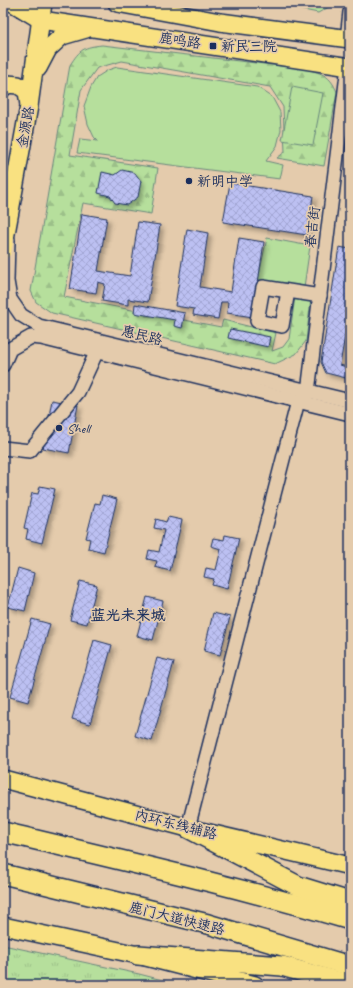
<svg xmlns="http://www.w3.org/2000/svg" width="353" height="988" font-family="Caveat,'LXGW WenKai TC',sans-serif">
  <defs>
    <pattern id="grass-tufts" width="24" height="20" patternUnits="userSpaceOnUse"><rect width="24" height="20" fill="#b6df9c"/><path d="M3 7l-1-3M5 7V3M7 7l1-3M15 17l-1-3M17 17v-4M19 17l1-3" fill="none" stroke="#9cc089"/></pattern>
    <pattern id="forest-firs" width="22" height="20" patternUnits="userSpaceOnUse"><rect width="22" height="20" fill="#b6df9c"/><path d="M5 1l3.5 6h-7zM16 11l3.5 6h-7z" fill="#9cc089"/></pattern>
    <pattern id="building-cross-hatch" width="8" height="8" patternUnits="userSpaceOnUse"><rect width="8" height="8" fill="#bcc0f2"/><path d="M0 0l8 8M0 8l8-8" fill="none" stroke="#a1a5d2"/></pattern>
    <filter id="shadow"><feDropShadow dx="3.5" dy="3.5" stdDeviation="2" flood-color="#0004"/></filter>
  </defs>
  <rect width="100%" height="100%" fill="#e4cbac"/>
  <filter id="ink" filterUnits="userSpaceOnUse"><feTurbulence type="fractalNoise" baseFrequency=".025" numOctaves="2"/><feDisplacementMap in="SourceGraphic" scale="8" xChannelSelector="R" yChannelSelector="G"/><feConvolveMatrix kernelMatrix="1 2 1 2 8 2 1 2 1" color-interpolation-filters="sRGB"/></filter>
  <g filter="url(#ink)">
    <path fill="url(#grass-tufts)" stroke="#68877d" d="M3,945L139,974L182,985H3Z"/>
    <g fill="url(#forest-firs)" stroke="#68877d">
      <path d="M270,3H336L318,13Z"/>
      <path d="M102,45L307,69C323,74 330,75 337,92L324,166L277,158L285,152L283,107L270,87L122,61L97,68L81,90L70,155L158,168L151,214L83,203L64,297L221,327L223,320L276,333L272,351L283,347L289,339L295,297L311,299L306,341L296,354L275,364L52,313L36,302L31,291L70,65C80,49 84,47 102,45Z"/>
    </g>
    <g fill="#b6df9c" stroke="#68877d">
      <path d="M117,67L257,87L272,97L280,112L281,130L277,146L266,161L283,165L280,179L77,153L80,139L98,141L94,137L88,124L84,106L91,87L97,77L108,70Z"/>
      <path d="M292,87L323,93L313,145L282,140Z"/>
      <path d="M267,238L310,246L304,287L258,280Z"/>
    </g>
    <g fill="url(#building-cross-hatch)" stroke="#1b2f5e" filter="url(#shadow)">
      <path d="M122,170L135,173L141,181L138,197L127,205L115,203L110,196L98,193L102,172L115,175Z"/>
      <path d="M230,183L313,196L307,235L223,222Z"/>
      <path d="M82,214L107,218L98,271L130,276L138,222L160,225L148,302L128,299V305L102,301L105,284L98,282L96,293L70,289Z"/>
      <path d="M187,229L208,233L200,287L231,292L239,238L264,242L253,317L227,313L228,302H221L218,319L193,315L194,309L175,306Z"/>
      <path d="M339,247L350,249V306L340,365L350,368V379L326,373L321,362Z"/>
      <path d="M135,304L185,313L182,328L174,326L175,320L134,313Z"/>
      <path d="M230,329L270,337L268,347L228,338Z"/>
      <path d="M52,400L78,405L69,453L43,448Z"/>
      <path d="M40,486L55,489L42,543L26,539L28,529L24,528L32,493L38,494Z"/>
      <path d="M102,495L117,499L104,552L88,548L90,539L86,538L95,503L100,504Z"/>
      <path d="M168,517L182,520L170,571L155,567L157,561L147,559L149,550L159,552L164,530L154,528L156,519L166,522Z"/>
      <path d="M225,535L239,538L227,589L212,585L214,579L204,577L206,568L216,570L221,549L211,546L213,538L224,540Z"/>
      <path d="M18,568L34,573L25,611L8,607Z"/>
      <path d="M80,581L97,585L87,624L70,620Z"/>
      <path d="M147,597L163,601L153,640L137,636Z"/>
      <path d="M213,613L230,617L220,655L204,651Z"/>
      <path d="M32,619L50,624L28,702L10,697Z"/>
      <path d="M94,640L112,645L90,724L72,719Z"/>
      <path d="M157,658L174,662L152,741L135,736Z"/>
    </g>
    <g fill="none" stroke-linecap="round" stroke-linejoin="round">
      <g stroke="#1b2f5e" stroke-width="16">
        <g id="minor">
          <path d="M347,39L350,12"/>
          <path d="M8,240L7,281L10,299L21,315L39,326L350,401"/>
          <path d="M288,291L282,326L257,321L263,287L320,296"/>
          <path d="M3,365L10,349L31,337L41,338L350,414"/>
          <path d="M308,392L348,66"/>
          <path d="M3,448L30,451L78,392L97,351"/>
          <path d="M188,828L298,401"/>
        </g>
      </g>
      <g stroke="#1b2f5e" stroke-width="20">
        <g id="major">
          <path d="M13,3L41,20L350,67"/>
          <path d="M117,3L220,22L350,39"/>
          <path d="M38,68L48,49L62,36L86,29"/>
          <path d="M3,88L7,84L18,85L27,91L29,105"/>
          <path d="M3,250L29,106L43,3"/>
          <path d="M3,779L188,828L350,866"/>
          <path d="M3,926L138,955L255,985"/>
        </g>
      </g>
      <g stroke="#1b2f5e" stroke-width="22">
        <g id="highway">
          <path d="M188,828L298,886L350,902"/>
          <path d="M3,832C119,860 236,886 350,920"/>
          <path d="M3,874L208,924L350,966"/>
          <path d="M138,955L282,966L350,985"/>
        </g>
      </g>
      <use href="#minor" stroke="#e4cbac" stroke-width="13"/>
      <use href="#major" stroke="#f9e181" stroke-width="17"/>
      <use href="#highway" stroke="#f9e181" stroke-width="19"/>
    </g>
  </g>
  <g fill="#1b2f5e" stroke="#e4cbac" stroke-width="1.5">
    <rect x="209" y="42" width="8" height="8" rx="2"/>
    <circle cx="189" cy="181" r="4"/>
    <circle cx="59" cy="428" r="4"/>
  </g>
  <g text-anchor="middle" stroke-width="3.5" stroke-linejoin="round" paint-order="stroke">
    <g font-size="14" fill="#1b2f5e" stroke="#e4cbac">
      <text transform="translate(180 40) rotate(9)" y="5">鹿鸣路</text>
      <text transform="translate(25 127) rotate(-80)" y="5">金源路</text>
      <text transform="translate(312 227) rotate(-83)" y="5">春吉街</text>
      <text transform="translate(142 335) rotate(14)" y="5">惠民路</text>
      <text transform="translate(176 824) rotate(14)" y="5">内环东线辅路</text>
      <text transform="translate(177 918) rotate(14)" y="5">鹿门大道快速路</text>
    </g>
    <g font-size="14" fill="#1b2f5e" stroke="#e4cbac" text-anchor="start">
      <text x="221" y="51">新民三院</text>
      <text x="197" y="186">新明中学</text>
      <text x="67" y="433">Shell</text>
    </g>
    <g font-size="15" font-weight="bold" fill="#1b2f5e" stroke="#e4cbac">
      <text x="128" y="620">蓝光未来城</text>
    </g>
  </g>
  <rect width="353" height="988" fill="none" stroke="#e4cbac" stroke-width="16"/>
  <rect x="8" y="8" width="337" height="972" fill="none" stroke="#1b2f5e" stroke-width="1.5" filter="url(#ink)"/>
</svg>
